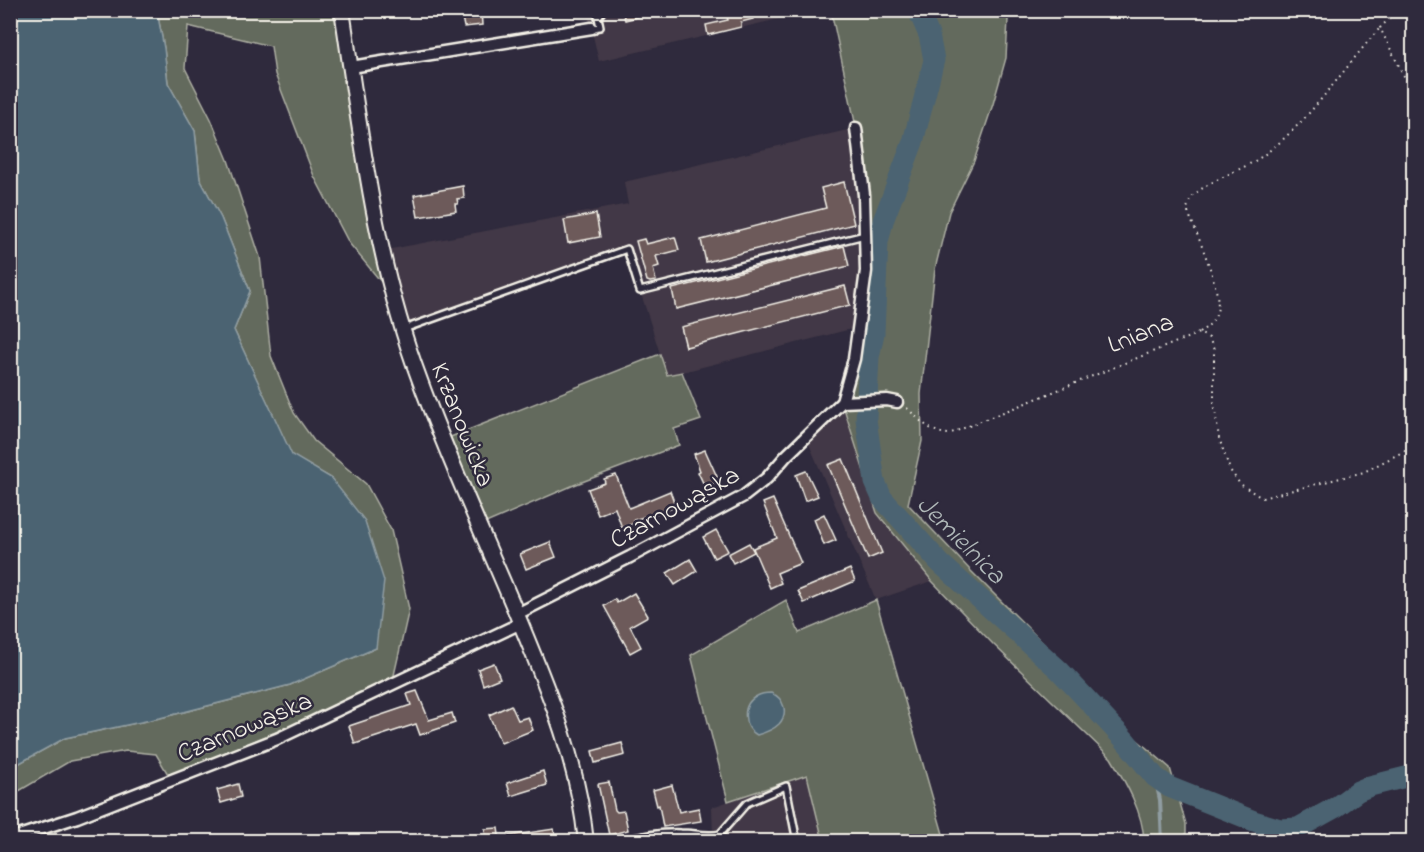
<svg xmlns="http://www.w3.org/2000/svg" width="1424" height="852" font-family="'Indie Flower',sans-serif">
  <rect width="100%" height="100%" fill="#2f2a3d"/>
  <filter id="ink" filterUnits="userSpaceOnUse"><feTurbulence type="fractalNoise" baseFrequency=".0167" numOctaves="2"/><feDisplacementMap in="SourceGraphic" scale="12" xChannelSelector="R" yChannelSelector="G"/><feConvolveMatrix kernelMatrix="1 2 1 2 8 2 1 2 1" color-interpolation-filters="sRGB"/></filter>
  <g filter="url(#ink)">
    <g fill="#423846">
      <path d="M587,11H813L599,61Z"/>
      <path d="M856,128L864,195L859,327L667,376L627,249L402,330L381,251L628,204L624,182Z"/>
      <path d="M842,402L877,513L932,581L876,600L806,437Z"/>
      <path d="M807,775L823,841L619,842L656,833L713,835L712,807Z"/>
    </g>
    <g fill="#646a5d" stroke="#acaea2" stroke-width="1.5">
      <path d="M157,11H342L392,295L349,243L314,176L275,74L271,46L188,26L185,68L211,119L228,160L260,257L271,356L294,413L314,441L366,484L391,530L409,609L392,684L169,776L156,754L126,751L70,761L19,791H11V766L16,765L65,738L160,718L290,685L376,648L331,478L292,456L234,330L250,291L221,218L200,179L195,131L168,83L164,48Z"/>
      <path d="M831,11H1006L1008,19L1006,58L993,104L974,161L949,212L935,269L921,394L922,441L908,504L971,571L1054,654L1128,732L1170,768L1186,824V841H1144C1143,812 1126,783 1111,758L993,644L932,581L877,513L842,402L866,271L858,136Z"/>
      <path d="M660,354L667,375L682,372L701,420L674,429L679,445L574,485L479,526L443,440Z"/>
      <path d="M786,600L799,633L876,600L945,841H823L807,775L728,801L691,655Z"/>
    </g>
    <g fill="#4b6472" stroke="#8f9ca1" stroke-width="1.5">
      <path d="M11,10L157,11L164,48L168,83L195,131L200,179L221,218L250,291L234,330L292,455L331,478L365,521L384,581L376,648L290,685L160,718L65,738L16,765L11,766Z"/>
      <path d="M771,693C784,698 789,713 779,724C773,730 764,733 757,735C742,727 741,704 757,696C762,693 766,693 771,693Z"/>
    </g>
    <g fill="none" stroke-linecap="round" stroke-linejoin="round">
      <path stroke="#8f9ca1" stroke-width="4" d="M1155,777L1160,800L1162,842"/>
      <path stroke="#4b6472" stroke-width="21" d="M918,10L929,35L934,60L913,142L883,221L878,242L874,333L869,357L866,419L875,482L882,498L940,563L1059,670L1124,739L1155,777L1169,787L1254,821L1280,829L1298,828L1336,807L1358,791L1370,786L1414,775"/>
    </g>
    <g fill="#6d5a5a" stroke="#f4f1e8" stroke-width="1.5">
      <path d="M467,10H481L482,25L464,27L462,17L467,16Z"/>
      <path d="M622,10H649V14L625,20Z"/>
      <path d="M725,10H751L753,19L741,22V27L708,35L706,25L728,20Z"/>
      <path d="M844,182L854,224L706,262L701,240L826,208L821,188Z"/>
      <path d="M463,186L464,198L457,199L458,204H455L456,211L418,217L414,195Z"/>
      <path d="M596,214L600,237L568,243L564,220Z"/>
      <path d="M675,237L679,250L656,256L659,266L653,268L656,281L650,282L647,281L636,241L644,239L646,244Z"/>
      <path d="M844,246L849,266L676,309L672,289Z"/>
      <path d="M845,286L850,305L686,347L681,327Z"/>
      <path d="M705,450L719,481L705,487L698,472L700,471L694,454Z"/>
      <path d="M843,459L882,553L868,559L828,465Z"/>
      <path d="M806,471L818,496L805,501L796,475Z"/>
      <path d="M616,475L629,508L670,491L676,507L634,520L635,523L622,528L615,508L598,515L588,489L605,483L604,479Z"/>
      <path d="M773,499L801,563L777,573L781,583L770,588L753,548L777,538L763,503Z"/>
      <path d="M824,514L836,540L824,545L814,519Z"/>
      <path d="M716,530L728,551L714,558L703,537Z"/>
      <path d="M550,542L556,557L526,569L520,554Z"/>
      <path d="M749,543L754,552L733,563L728,554Z"/>
      <path d="M690,559L697,571L675,585L667,573Z"/>
      <path d="M850,569L855,581L804,603L798,591Z"/>
      <path d="M634,593L648,616L630,626L641,647L630,653L604,606L615,599L617,603Z"/>
      <path d="M494,663L500,678L483,685L478,669Z"/>
      <path d="M417,691L429,720L452,713L455,723L420,735L416,724L355,744L349,726L411,705L407,694Z"/>
      <path d="M511,705L518,720L528,717L533,730L501,743L489,715Z"/>
      <path d="M622,743L625,755L595,763L592,751Z"/>
      <path d="M543,771L547,785L511,796L507,783Z"/>
      <path d="M609,782L615,810L617,812L624,811L628,830L609,835L598,784Z"/>
      <path d="M238,784L241,797L221,803L217,790Z"/>
      <path d="M672,785L679,812L699,808L701,821L663,827L659,805L657,806L653,790Z"/>
      <path d="M498,828L500,842H486L485,829Z"/>
      <path d="M554,829L556,842H508V836Z"/>
    </g>
    <g fill="none" stroke-linecap="round" stroke-linejoin="round">
      <g stroke="#f4f1e8" stroke-width="10">
        <g id="lane">
          <path d="M592,28L600,27L598,17L603,10"/>
          <path d="M404,329L627,249L640,291L865,235"/>
          <path d="M619,842C640,836 659,832 681,833C694,833 707,837 720,834L747,803L786,786L797,842"/>
        </g>
      </g>
      <g stroke="#f4f1e8" stroke-width="15">
        <g id="street">
          <path d="M351,67L592,28"/>
          <path d="M842,402L887,400L897,402"/>
          <path d="M517,614L630,557L744,496L767,478L786,456L842,402L854,359L866,271L864,195L856,128"/>
          <path d="M10,839L77,817L277,739L521,623"/>
        </g>
      </g>
      <g stroke="#f4f1e8" stroke-width="18">
        <path id="secondary" d="M342,10C361,135 375,260 419,378C448,459 485,538 518,617C549,692 578,760 586,842"/>
      </g>
      <g stroke="#f4f1e8" stroke-width="2" stroke-dasharray="1.5 4.5" stroke-linecap="butt">
        <path d="M1398,10L1380,28L1414,96"/>
        <path d="M1199,333C1207,327 1214,322 1217,312C1223,290 1195,231 1187,209C1189,201 1193,194 1200,190C1218,177 1242,170 1261,157C1309,123 1341,71 1380,28"/>
        <path d="M907,408C920,420 930,433 949,434L1199,333L1209,338L1214,350V403L1219,438L1230,470L1240,484L1262,498L1364,472L1414,446"/>
      </g>
      <use href="#lane" stroke="#2f2a3d" stroke-width="5"/>
      <use href="#street" stroke="#2f2a3d" stroke-width="10"/>
      <use href="#secondary" stroke="#2f2a3d" stroke-width="14"/>
    </g>
  </g>
  <g text-anchor="middle" stroke-width="5" stroke-linejoin="round" paint-order="stroke">
    <g font-size="26" fill="#f4f1e8" stroke="#2f2a3d">
      <text transform="translate(1140 332) rotate(-22)" y="9">Lniana</text>
      <text transform="translate(464 424) rotate(68)" y="9">Krzanowicka</text>
      <text transform="translate(674 506) rotate(-29)" y="9">Czarnowąska</text>
      <text transform="translate(244 726) rotate(-23)" y="9">Czarnowąska</text>
    </g>
    <g font-size="27" font-style="italic" fill="#b0b9b9" stroke="#2f2a3d">
      <text transform="translate(962 539) rotate(45)" y="9">Jemielnica</text>
    </g>
  </g>
  <rect width="1424" height="852" fill="none" stroke="#2f2a3d" stroke-width="36"/>
  <rect x="18" y="18" width="1388" height="816" fill="none" stroke="#f4f1e8" stroke-width="2" filter="url(#ink)"/>
</svg>
